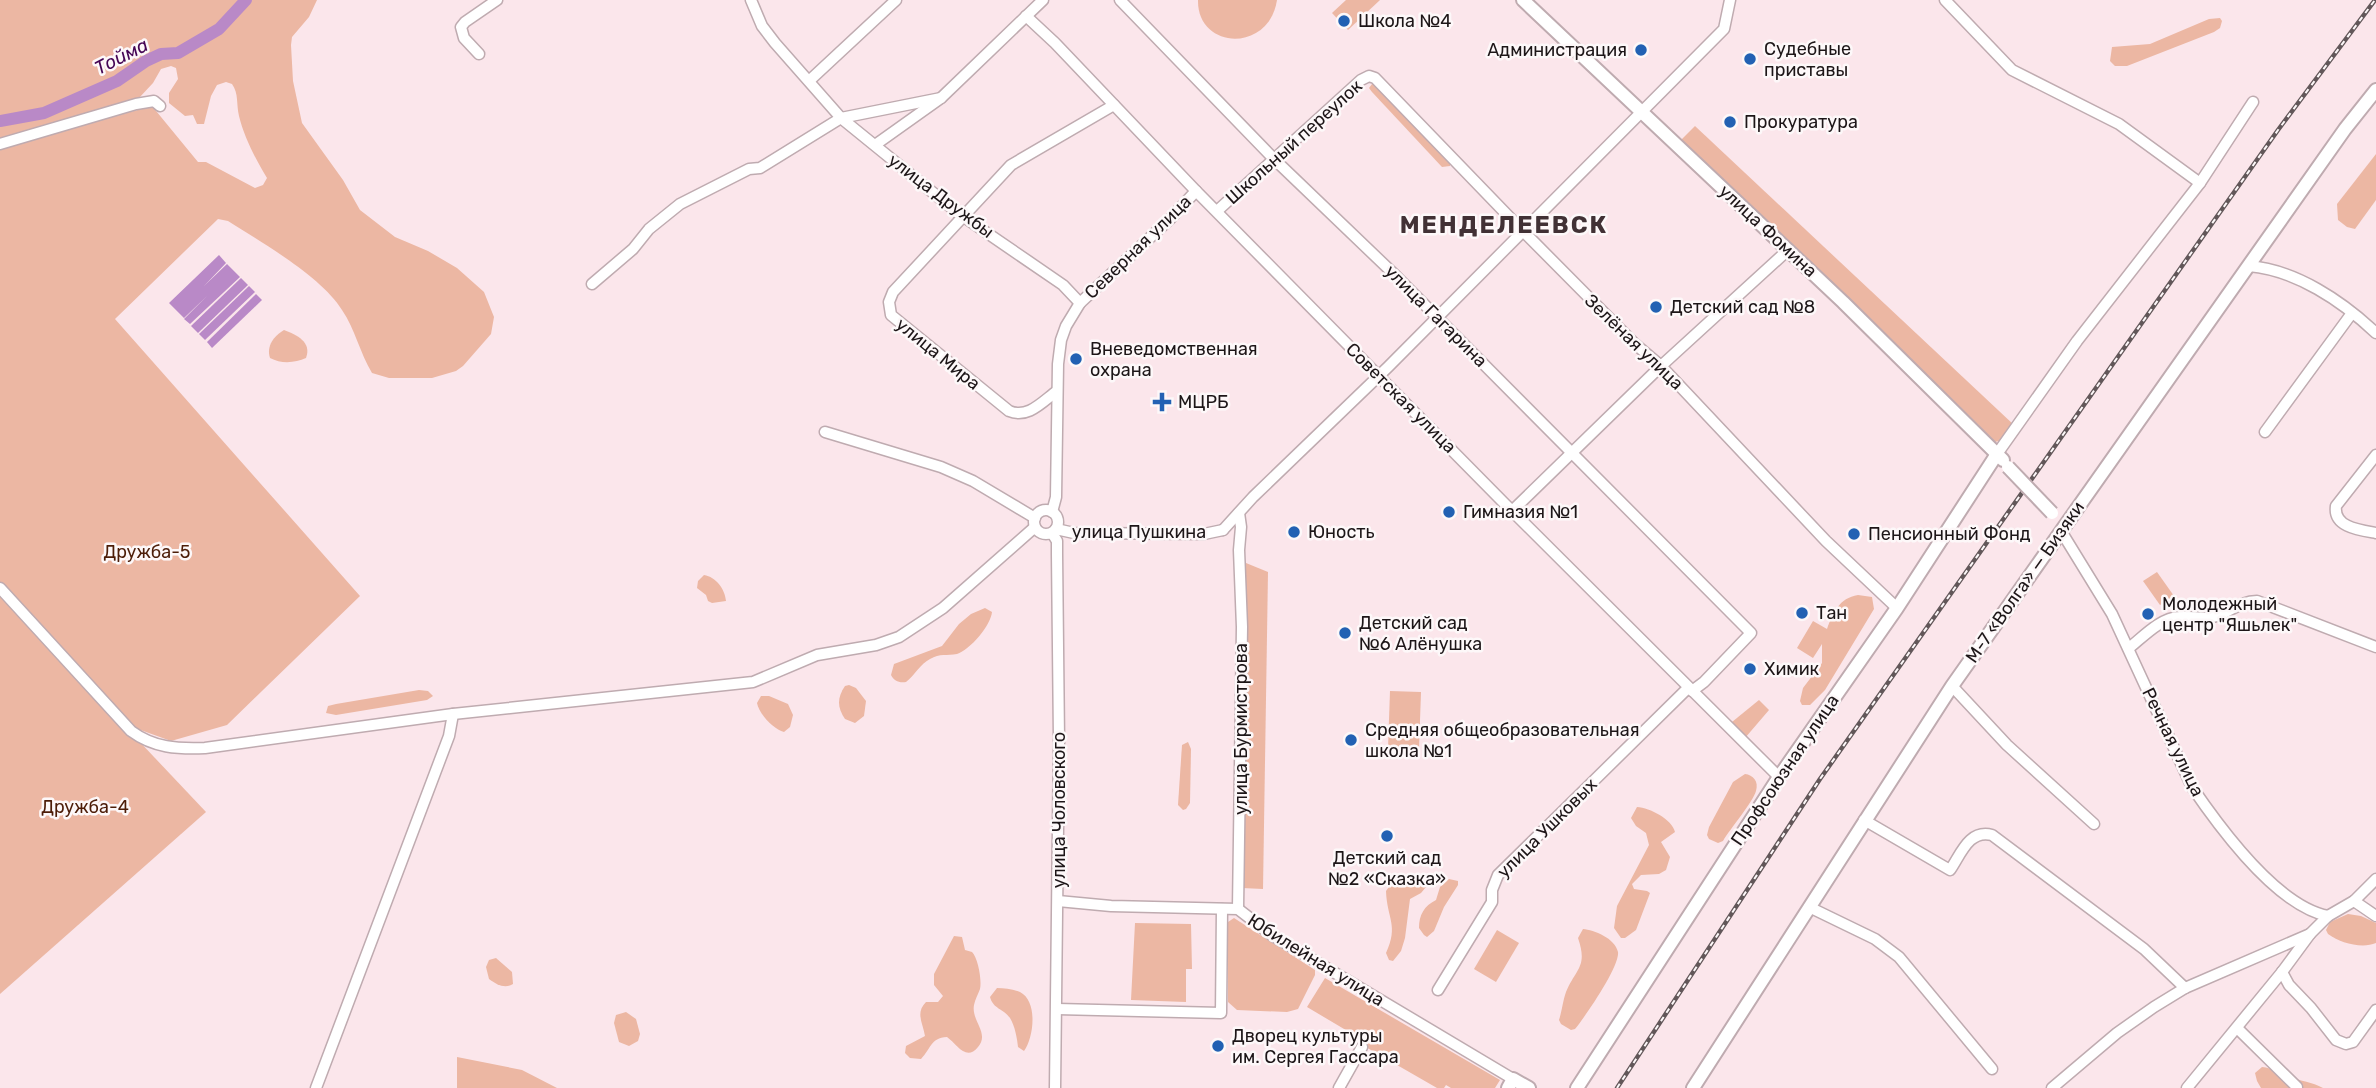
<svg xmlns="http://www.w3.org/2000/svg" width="2376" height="1088" font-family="Rubik,sans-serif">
  <rect width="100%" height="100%" fill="#fbe6eb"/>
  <g fill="#ecb7a3">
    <path d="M0,0H317L309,17L292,37L291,45L293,81L302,123L343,180L360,210L395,237L428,251L457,268L484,292L494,317L491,334L463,366L456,371L432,378H389L372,373C360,353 355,329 342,310C322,277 261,242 228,221L218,219L115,319L360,596L227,725L171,741L135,728L0,585V148L152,106L198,162H206L255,188L263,185L267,178C256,160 244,137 239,116C236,104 239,94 232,84L226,82L217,85L211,96L204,124H197L193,115L185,116L169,103V93L178,79L176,68L171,66L161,69L153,83L139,98L0,143Z"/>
    <path d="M1198,0H1277C1269,53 1197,50 1198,0Z"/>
    <path d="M1346,0H1380L1348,30L1332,13Z"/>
    <path d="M2220,18L2222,21L2220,28L2214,32L2127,66H2115L2110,61L2112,47L2150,44L2209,19Z"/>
    <path d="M1372,84H1377L1450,162V166L1442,167L1372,92L1369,88Z"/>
    <path d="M1695,126L2014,425L2003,440L1995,442L1679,142Z"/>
    <path d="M2376,154V200L2355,229L2347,227L2338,220L2337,204Z"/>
    <path d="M284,330C297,335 312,342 306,358C295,363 281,364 270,358C266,346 274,336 284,330Z"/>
    <path d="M1246,563L1268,572L1263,889L1242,888Z"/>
    <path d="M2157,572L2174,596L2160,605L2143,581Z"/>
    <path d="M704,575C716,577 725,589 726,601L712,603L708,601L706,595L697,588L698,581Z"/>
    <path d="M0,594L206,812L0,994Z"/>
    <path d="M1858,595L1872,597L1874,609L1825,690L1810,705H1802L1800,701L1803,688L1822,663V644L1813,658L1797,648L1813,621L1827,629C1833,613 1839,598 1858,595Z"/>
    <path d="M985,608L992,612C991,625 970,650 957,654C947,656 940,653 930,659C920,664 915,675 906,682C899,683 894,681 891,675L894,664L942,646L959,624L971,614Z"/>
    <path d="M849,685L856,688L866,701L864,716L855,723L845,719C837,707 837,698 845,686Z"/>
    <path d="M419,690L428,691L433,696L427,700L336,715L326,713L328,706L336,704Z"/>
    <path d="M1390,691L1421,692L1419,749H1388Z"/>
    <path d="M761,696H769L788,704L793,715L790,727L784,732C773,729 759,714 757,703Z"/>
    <path d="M1759,700L1769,710L1745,738L1732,726V722Z"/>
    <path d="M1188,742L1191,749L1190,803L1186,809L1183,810L1178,805L1182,745Z"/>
    <path d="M1745,774C1753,775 1759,781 1756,791C1753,802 1730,829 1723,841L1718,843L1709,839L1707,835L1709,827L1733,782Z"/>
    <path d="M1637,807C1650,808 1672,819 1675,832L1661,842L1670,857L1666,870L1659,874L1641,875L1632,884L1634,889L1647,891L1650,893L1636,930L1625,938H1621L1614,928L1617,906L1649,845L1646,833L1636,826L1631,818Z"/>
    <path d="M1411,879L1424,883L1426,887L1421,893L1410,899L1405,938L1401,951L1393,961L1389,960L1386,953C1399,925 1387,919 1386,891L1391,884Z"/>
    <path d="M1449,879L1458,881V885L1444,907L1434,931L1427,937L1424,935L1419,928C1419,915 1424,906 1436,900L1440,887Z"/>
    <path d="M2348,914L2361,916L2376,923V943C2362,949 2340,943 2328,934L2326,930L2330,922Z"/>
    <path d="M1234,918L1315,970V975L1298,1009L1287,1012L1237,1010L1228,1002V922Z"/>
    <path d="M1135,923L1191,924L1192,969H1186V1002L1131,1000Z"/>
    <path d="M1583,929C1594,930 1615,938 1618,952C1620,966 1585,1017 1575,1029L1571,1030L1561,1024L1559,1020C1562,1011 1563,1000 1566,992C1576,968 1588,967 1578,938Z"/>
    <path d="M1497,930L1519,943L1496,982L1474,969Z"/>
    <path d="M954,936L962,937L965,950L972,952C978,958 982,980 980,989C978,994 975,1000 974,1005C971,1021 990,1033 978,1047C966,1062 957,1044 947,1037C930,1038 931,1049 921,1059L910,1058L905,1053L906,1046L925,1036C923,1023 915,1013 926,1002H938L943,996L934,985V974Z"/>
    <path d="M496,958L512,972L513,984C505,989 497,985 489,979L486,967L489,960Z"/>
    <path d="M1325,978L1500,1080L1495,1088H1451L1446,1085L1444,1088H1437L1364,1046L1366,1042L1307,1007Z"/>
    <path d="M997,988C1004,988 1013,989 1020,992C1038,1001 1034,1037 1024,1051L1018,1047C1017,1038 1015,1026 1010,1018C1004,1009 993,1009 990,997Z"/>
    <path d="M626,1012L636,1019L640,1034L638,1041L629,1046L619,1042L614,1023L616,1015Z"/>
    <path d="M457,1057L522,1070L557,1088H457Z"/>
    <path d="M2262,1067C2273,1068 2280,1074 2289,1077C2301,1081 2312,1082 2323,1088H2261L2257,1081L2255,1073Z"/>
  </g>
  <g fill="#b989c7">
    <path d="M219,255L226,263L204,286L227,264L240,277L190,324L184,319L207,296L184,318L169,303Z"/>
    <path d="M241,278L248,285L198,333L191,326Z"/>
    <path d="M249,286L255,292L205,340L199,334Z"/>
    <path d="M256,294L262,300L212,348L207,342Z"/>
  </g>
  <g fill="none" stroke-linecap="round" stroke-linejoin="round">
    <path stroke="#b989c7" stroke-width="12" d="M0,121L44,113L117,81L146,61L161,54L178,53L219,29L246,0"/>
    <g stroke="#bfabb0" stroke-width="13">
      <g id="minor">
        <path d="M751,0L762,26L775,43L841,118L958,213L1063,285L1080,303"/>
        <path d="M1120,0L1273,158L1396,276L1751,633L1704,682L1692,691"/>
        <path d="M1945,0L2012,70L2119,124L2200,183"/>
        <path d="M1026,16L1055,43L1196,191L1505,504L1779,777"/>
        <path d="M479,54L464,38L461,27L465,22L497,0"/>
        <path d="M810,80L896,0"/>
        <path d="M0,144L136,104L154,101L160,106"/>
        <path d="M875,145L941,98L1043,0"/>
        <path d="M1217,211L1361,80L1369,76L1375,78L1517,225L1635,344L1661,366L1826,541L1897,608"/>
        <path d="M2249,266C2296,270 2342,301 2376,333"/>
        <path d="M592,284L633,249L649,229L680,204L749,169L760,168L841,118L941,98"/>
        <path d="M1057,391C1042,402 1028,419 1009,411L891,315L889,302L893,292L1011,165L1114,105"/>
        <path d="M825,432L941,467L973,481L1035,518"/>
        <path d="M2265,432L2352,313"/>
        <path d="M1997,454L2077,341L2200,183L2253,102"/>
        <path d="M2376,455L2336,506C2333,527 2359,530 2376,533"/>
        <circle cx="1046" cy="522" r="12"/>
        <path d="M1512,511L1661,366L1788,250"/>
        <path d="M1052,512L1056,497L1058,364L1061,340L1066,326L1080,303L1171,218L1196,191"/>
        <path d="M1056,529L1074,533L1204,534L1223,530"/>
        <path d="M1223,530L1253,497L1388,367L1724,29L1730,0"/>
        <path d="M2061,531L2112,614L2192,787C2220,828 2277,906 2328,916"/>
        <path d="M1052,533L1057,541V554L1059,740L1055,1088"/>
        <path d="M0,588L131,731C154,748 177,749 205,748L453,714L753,682L817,655L876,645L899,637L943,608L1035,527"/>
        <path d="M2129,648C2143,637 2160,618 2179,617C2192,616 2204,620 2217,616C2230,611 2242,601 2257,601L2376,647"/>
        <path d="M1952,686L2007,745L2094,824"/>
        <path d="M1864,820L1950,870C1961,854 1969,829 1992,835L2144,949L2185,988"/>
        <path d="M1058,901L1111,906L1238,909L1273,936L1513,1079"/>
        <path d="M2354,901L2376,916"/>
        <path d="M1809,907L1875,939L1899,957L1992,1069"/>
        <path d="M1238,909L1242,627L1239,550L1241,527L1239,513"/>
        <path d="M2282,972L2289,985L2311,1008L2336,1040L2346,1044L2353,1042L2376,1010"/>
        <path d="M1438,990L1492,902V890L1498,875L1688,688"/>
        <path d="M1057,1009L1221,1013L1222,909"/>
        <path d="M2237,1028L2297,1087"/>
        <path d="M316,1088L449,736L453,714"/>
        <path d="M1339,1088L1362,1047"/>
        <path d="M2052,1088L2117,1033L2154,1007L2185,988L2310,934L2328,916L2354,901L2376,879"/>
        <path d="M2187,1088L2282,972L2310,934"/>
      </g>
    </g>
    <g stroke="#bfabb0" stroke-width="16">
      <g id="major">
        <path d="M1523,0L1843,302L2003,460"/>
        <path d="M1508,1088L1513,1079L1529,1088"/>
        <path d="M1577,1088L1779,777L1897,608L1997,454"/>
        <path d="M1693,1088L1952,686L2345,129L2376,90"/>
      </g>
    </g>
    <use href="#minor" stroke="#fff" stroke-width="10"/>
    <use href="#major" stroke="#fff" stroke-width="12"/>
    <g stroke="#625759" stroke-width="4.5">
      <path id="rail" d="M1617,1088L1820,779L2278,130L2375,0"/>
    </g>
    <use href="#rail" stroke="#fdf8f9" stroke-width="2" stroke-dasharray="5" stroke-linecap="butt"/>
    <g stroke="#bfabb0" stroke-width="16" stroke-linecap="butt">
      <path id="major-bridge" d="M2008,467L2052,513"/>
    </g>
    <use href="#major-bridge" stroke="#fff" stroke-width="12"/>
  </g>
  <g fill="#2261b3" stroke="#fdf8f9" stroke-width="2.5">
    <circle cx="1344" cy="21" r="7"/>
    <circle cx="1641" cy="50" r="7"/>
    <circle cx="1750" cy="59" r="7"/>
    <circle cx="1730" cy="122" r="7"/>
    <circle cx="1656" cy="307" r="7"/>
    <circle cx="1076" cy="359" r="7"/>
    <path d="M1158.5 391.5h7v7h7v7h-7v7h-7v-7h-7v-7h7z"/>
    <circle cx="1449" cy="512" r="7"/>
    <circle cx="1294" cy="532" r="7"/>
    <circle cx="1854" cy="534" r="7"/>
    <circle cx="1802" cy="613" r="7"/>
    <circle cx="2148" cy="614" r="7"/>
    <circle cx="1345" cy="633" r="7"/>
    <circle cx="1750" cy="669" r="7"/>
    <circle cx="1351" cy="740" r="7"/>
    <circle cx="1387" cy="836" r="7"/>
    <circle cx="1218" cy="1046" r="7"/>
  </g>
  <g text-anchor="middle" stroke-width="5" stroke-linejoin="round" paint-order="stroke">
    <g font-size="18" fill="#1d1618" stroke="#fdf8f9" text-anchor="start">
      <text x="1358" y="27">Школа №4</text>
      <text x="1764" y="55">Судебные<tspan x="1764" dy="21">приставы</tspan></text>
      <text x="1627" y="56" text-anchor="end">Администрация</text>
      <text x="1744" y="128">Прокуратура</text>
      <text x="1670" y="313">Детский сад №8</text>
      <text x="1090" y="355">Вневедомственная<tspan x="1090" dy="21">охрана</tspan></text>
      <text x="1178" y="408">МЦРБ</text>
      <text x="1463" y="518">Гимназия №1</text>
      <text x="1308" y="538">Юность</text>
      <text x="1868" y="540">Пенсионный Фонд</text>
      <text x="2162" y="610">Молодежный<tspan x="2162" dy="21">центр "Яшьлек"</tspan></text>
      <text x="1816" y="619">Тан</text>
      <text x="1359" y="629">Детский сад<tspan x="1359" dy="21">№6 Алёнушка</tspan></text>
      <text x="1764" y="675">Химик</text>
      <text x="1365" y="736">Средняя общеобразовательная<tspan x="1365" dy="21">школа №1</tspan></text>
      <text x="1387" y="864" text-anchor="middle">Детский сад<tspan x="1387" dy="21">№2 «Сказка»</tspan></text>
      <text x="1232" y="1042">Дворец культуры<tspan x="1232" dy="21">им. Сергея Гассара</tspan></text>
    </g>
    <g font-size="18" fill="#1d1618" stroke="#fdf8f9">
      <text transform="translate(1294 142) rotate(-42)" y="6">Школьный переулок</text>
      <text transform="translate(941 196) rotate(37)" y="6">улица Дружбы</text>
      <text transform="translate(1768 231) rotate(43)" y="6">улица Фомина</text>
      <text transform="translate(1138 247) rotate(-44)" y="6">Северная улица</text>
      <text transform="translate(1436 316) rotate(45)" y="6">улица Гагарина</text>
      <text transform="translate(1634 342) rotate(44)" y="6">Зелёная улица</text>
      <text transform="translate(938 354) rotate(39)" y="6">улица Мира</text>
      <text transform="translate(1401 398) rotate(45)" y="6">Советская улица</text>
      <text x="1139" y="538">улица Пушкина</text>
      <text transform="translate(2025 582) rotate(-55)" y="6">М-7 «Волга» — Бизяки</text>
      <text transform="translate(1241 729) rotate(-90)" y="6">улица Бурмистрова</text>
      <text transform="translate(2173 742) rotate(64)" y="6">Речная улица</text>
      <text transform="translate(1785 770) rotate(-56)" y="6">Профсоюзная улица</text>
      <text transform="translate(1059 810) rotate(-90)" y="6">улица Чоловского</text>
      <text transform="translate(1547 828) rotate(-45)" y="6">улица Ушковых</text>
      <text transform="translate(1316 960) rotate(32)" y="6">Юбилейная улица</text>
    </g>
    <g font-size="18" fill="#4d1d08" stroke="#fdf8f9">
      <text x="147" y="558">Дружба-5</text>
      <text x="85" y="813">Дружба-4</text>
    </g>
    <g font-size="19" font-style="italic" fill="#460655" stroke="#fdf8f9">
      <text transform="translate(121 56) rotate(-27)" y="7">Тойма</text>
    </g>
    <g font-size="24" font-weight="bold" letter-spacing="2" fill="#413135" stroke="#fdf8f9">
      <text x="1504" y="233">МЕНДЕЛЕЕВСК</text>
    </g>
  </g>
</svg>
